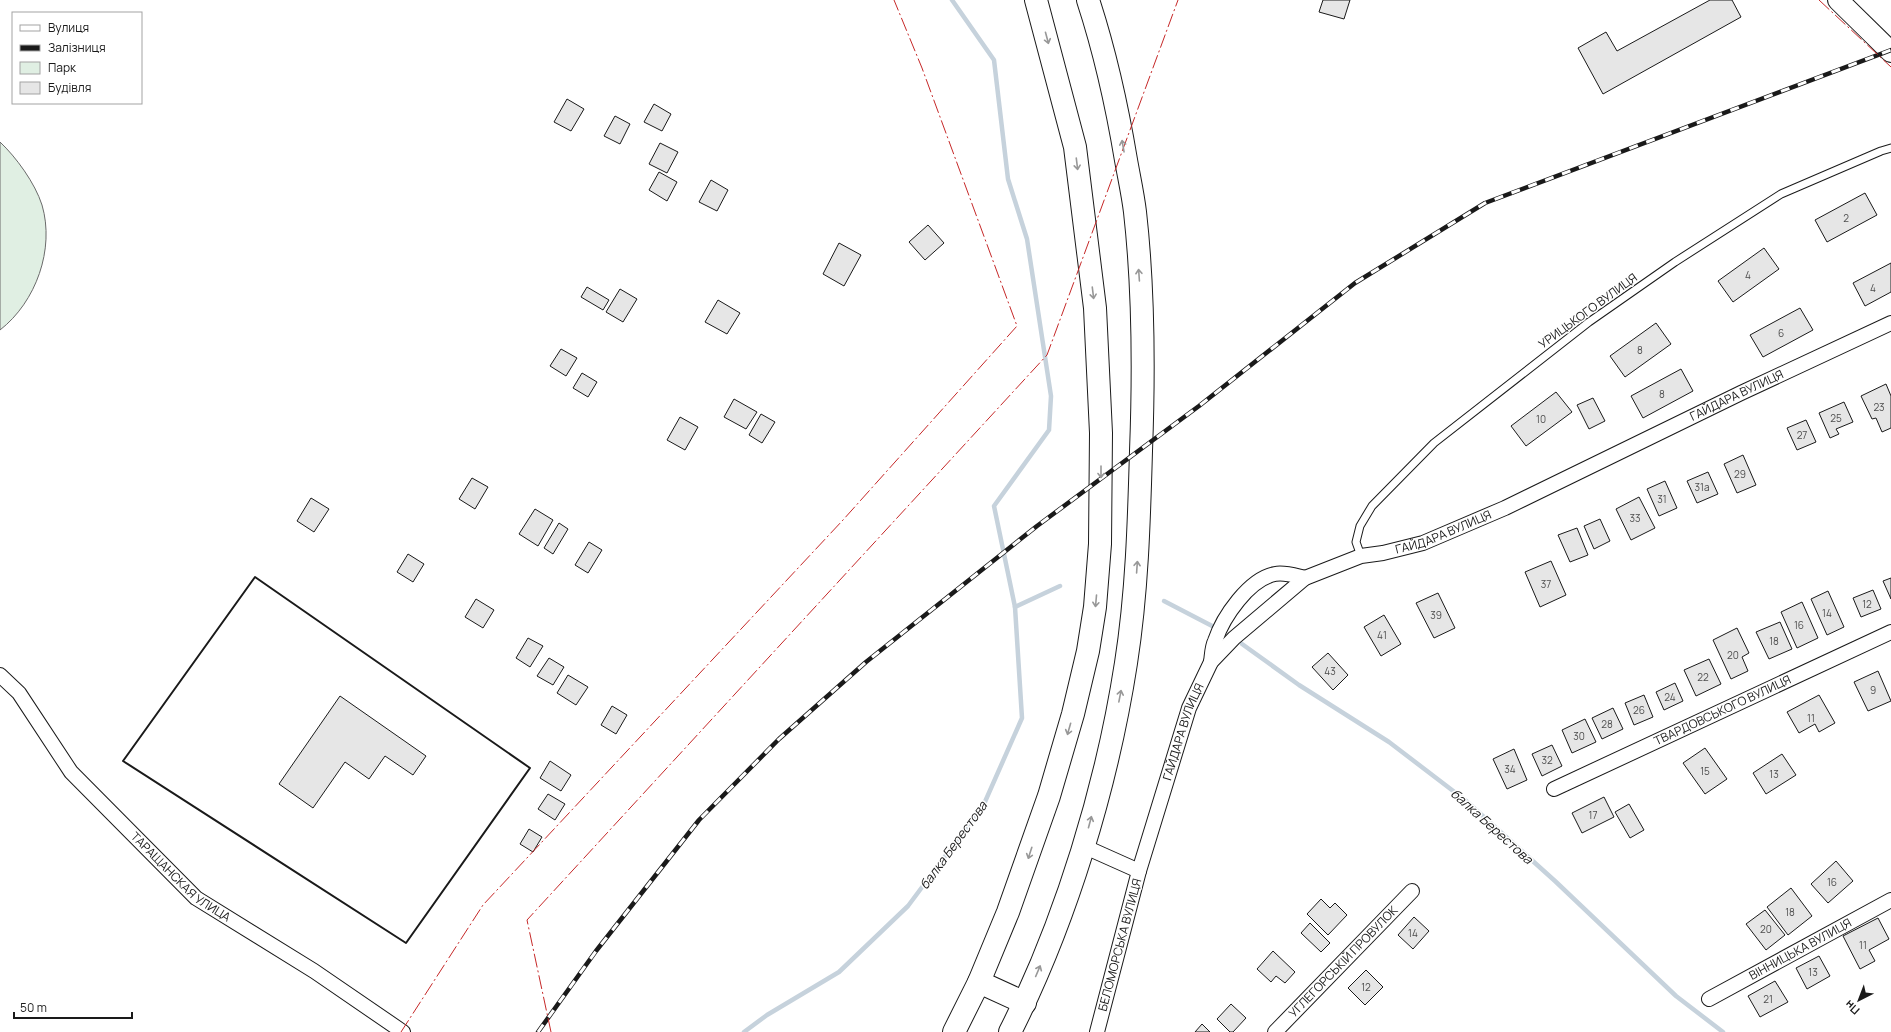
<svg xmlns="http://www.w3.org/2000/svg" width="1891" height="1032" font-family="Manrope,sans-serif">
  <rect width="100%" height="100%" fill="#fff"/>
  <path fill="#e0efe3" stroke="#6a6a6a" d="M0,142C16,157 35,183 42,205C55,249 36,302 0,330Z"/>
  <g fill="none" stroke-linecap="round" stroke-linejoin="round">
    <g stroke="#c6d2dc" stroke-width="4.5">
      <path d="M1164,601L1216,628"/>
      <path d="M1015,607L1060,586"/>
      <path d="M1242,644L1299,685L1389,742L1465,800L1555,881L1676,996L1723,1032"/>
      <path d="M744,1032L767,1015L839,972L908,906L984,804L1022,718L1015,607L994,506L1049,430L1051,396L1027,239L1008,179L994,60L952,0"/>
    </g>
  </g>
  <g fill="#e6e6e6" stroke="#1a1a1a">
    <path d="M1323,0H1350L1344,19L1319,12Z"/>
    <path d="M1710,0H1732L1741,17L1603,94L1578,48L1606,32L1617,51Z"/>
    <path d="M567,99L584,109L571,131L554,122Z"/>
    <path d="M654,104L671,114L662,131L644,122Z"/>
    <path d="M615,116L630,124L620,144L604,136Z"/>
    <path d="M660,143L678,152L667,173L649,164Z"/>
    <path d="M659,172L677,182L667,201L649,190Z"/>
    <path d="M711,180L728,190L717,211L699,202Z"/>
    <path d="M1865,193L1877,215L1827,242L1815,220Z"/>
    <path d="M928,225L944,243L925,260L909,242Z"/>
    <path d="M839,243L861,255L844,286L823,274Z"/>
    <path d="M1764,248L1779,269L1733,302L1718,281Z"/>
    <path d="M1891,263V292L1865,306L1853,283Z"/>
    <path d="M587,287L609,300L603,310L581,297Z"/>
    <path d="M620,289L637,299L623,322L606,312Z"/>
    <path d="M718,300L740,313L727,334L705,322Z"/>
    <path d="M1800,308L1813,330L1763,357L1750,335Z"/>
    <path d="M1656,323L1671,344L1625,377L1610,356Z"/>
    <path d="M561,349L577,358L566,376L550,366Z"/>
    <path d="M1681,369L1693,391L1643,418L1631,396Z"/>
    <path d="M582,373L597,382L588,397L573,388Z"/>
    <path d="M1886,384L1891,396V428L1882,432L1876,418L1872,419L1861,396Z"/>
    <path d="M1556,392L1572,412L1526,446L1511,426Z"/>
    <path d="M1593,398L1605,421L1589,429L1577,405Z"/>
    <path d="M734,399L757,412L746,429L724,417Z"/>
    <path d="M1844,402L1853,422L1836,429L1839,434L1830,438L1819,413Z"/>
    <path d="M761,414L775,422L762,443L749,435Z"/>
    <path d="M680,417L698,427L685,450L667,440Z"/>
    <path d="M1806,420L1816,442L1797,450L1787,428Z"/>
    <path d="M1743,455L1756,485L1737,493L1724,464Z"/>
    <path d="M1708,472L1718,494L1697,503L1687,481Z"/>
    <path d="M472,478L488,487L475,509L459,499Z"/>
    <path d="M1665,481L1677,508L1659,516L1647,489Z"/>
    <path d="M1639,497L1655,528L1631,540L1616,509Z"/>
    <path d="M311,498L329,509L314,532L297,521Z"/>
    <path d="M535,509L553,520L538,546L519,534Z"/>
    <path d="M1600,519L1610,541L1594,549L1584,526Z"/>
    <path d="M559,523L568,529L553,554L544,548Z"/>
    <path d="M1577,528L1588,555L1570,562L1558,535Z"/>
    <path d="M589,542L602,550L588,573L575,565Z"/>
    <path d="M408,554L424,564L413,582L397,572Z"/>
    <path d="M1551,561L1566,595L1540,607L1525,572Z"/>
    <path d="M1891,578V599L1883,581Z"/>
    <path d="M1873,590L1881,609L1861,617L1853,598Z"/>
    <path d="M1828,591L1844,627L1827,635L1811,599Z"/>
    <path d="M1438,593L1455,628L1434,638L1416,603Z"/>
    <path d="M476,599L494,610L483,628L465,617Z"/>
    <path d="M1802,602L1818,638L1797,648L1781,612Z"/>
    <path d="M1384,615L1401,644L1381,656L1364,627Z"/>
    <path d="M1780,622L1792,649L1769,659L1756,632Z"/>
    <path d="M1737,628L1749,653L1742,657L1748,671L1731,679L1713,640Z"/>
    <path d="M528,638L543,646L530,667L516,658Z"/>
    <path d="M1328,653L1348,675L1333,690L1312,667Z"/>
    <path d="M549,658L564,667L553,685L537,676Z"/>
    <path d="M1709,659L1721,684L1696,696L1684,670Z"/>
    <path d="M1878,671L1891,701L1868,711L1854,682Z"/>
    <path d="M568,675L588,687L576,705L557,693Z"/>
    <path d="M1675,683L1683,701L1664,710L1656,692Z"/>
    <path d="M1644,695L1653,717L1634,725L1625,703Z"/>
    <path d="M1819,695L1835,723L1819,732L1815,724L1799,733L1787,712Z"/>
    <path d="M340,696L426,756L413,775L385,756L369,779L345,762L313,808L279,784Z"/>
    <path d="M612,706L627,715L616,734L601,725Z"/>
    <path d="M1613,708L1623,729L1602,739L1592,718Z"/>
    <path d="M1585,719L1596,742L1572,753L1562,730Z"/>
    <path d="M1552,745L1562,766L1542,776L1532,754Z"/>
    <path d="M1705,748L1727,779L1705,794L1683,763Z"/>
    <path d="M1514,749L1527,780L1507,789L1493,759Z"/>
    <path d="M1782,754L1796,775L1766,794L1753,773Z"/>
    <path d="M550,761L571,775L561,791L540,778Z"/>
    <path d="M548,794L565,804L555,820L538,809Z"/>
    <path d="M1604,797L1614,817L1582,833L1572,813Z"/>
    <path d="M1629,804L1644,830L1630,838L1615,812Z"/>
    <path d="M529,829L542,837L533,852L520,844Z"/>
    <path d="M1836,861L1853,881L1828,903L1811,884Z"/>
    <path d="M1791,888L1812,916L1788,935L1767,907Z"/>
    <path d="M1321,899L1330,908L1335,903L1347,915L1328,935L1307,914Z"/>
    <path d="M1765,910L1785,935L1766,950L1746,924Z"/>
    <path d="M1414,917L1429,931L1413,949L1398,935Z"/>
    <path d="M1878,918L1889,939L1869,950L1875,961L1860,969L1843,936Z"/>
    <path d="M1310,923L1330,943L1321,952L1301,933Z"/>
    <path d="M1273,951L1295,972L1285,983L1276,976L1271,982L1257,969Z"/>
    <path d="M1819,956L1830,976L1807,989L1796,968Z"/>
    <path d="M1366,970L1383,987L1365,1005L1348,988Z"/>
    <path d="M1775,981L1788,1002L1760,1017L1748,996Z"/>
    <path d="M1231,1004L1246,1018L1233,1032H1230L1217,1019Z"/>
    <path d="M1202,1024L1210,1032H1195Z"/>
  </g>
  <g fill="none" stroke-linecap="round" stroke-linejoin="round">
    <g stroke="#1a1a1a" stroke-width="9">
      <path id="service" d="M1361,556L1356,542L1360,526L1372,506L1434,443L1589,322L1675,262L1781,194L1881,151L1891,148"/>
    </g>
    <g stroke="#1a1a1a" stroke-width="16">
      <g id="minor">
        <path d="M1211,662C1212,655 1212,647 1215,641C1223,617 1249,579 1275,574C1285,572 1296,576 1305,578"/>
        <path id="s1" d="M0,675L19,693L71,772L196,898L314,971L403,1032"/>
        <path id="s2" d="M1554,789L1891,632"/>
        <path d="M1083,846L1139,871L1097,1032"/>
        <path id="s3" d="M1139,871L1189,708L1211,662L1234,638L1305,578L1361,556L1383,553L1423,543L1505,508L1741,393L1891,323"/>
        <path id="s4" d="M1709,999L1891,900"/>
        <path id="s5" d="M1275,1032L1412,891"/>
      </g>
    </g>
    <g stroke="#1a1a1a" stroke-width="22">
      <path id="secondary" d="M1838,0L1891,52"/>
    </g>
    <g stroke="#1a1a1a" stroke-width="24">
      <g id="primary">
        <path d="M979,982L1025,1003"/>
        <path d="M954,1032L979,982L1008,912L1049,796L1073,714L1088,651L1095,607L1100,544L1101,433L1095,308L1075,147L1036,0"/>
        <path d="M1010,1032C1066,921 1107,786 1126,663C1137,593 1139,522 1141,451C1144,372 1144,292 1135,212C1133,195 1129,177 1126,160C1117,106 1105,52 1088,0"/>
      </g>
    </g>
    <use href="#service" stroke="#fff" stroke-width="7"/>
    <use href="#minor" stroke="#fff" stroke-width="14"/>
    <use href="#secondary" stroke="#fff" stroke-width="20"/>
    <use href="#primary" stroke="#fff" stroke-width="22"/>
    <g stroke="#1a1a1a" stroke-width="4.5">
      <path id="rail" d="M538,1032L596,951L699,820L779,739L866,662L1037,526L1199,406L1355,283L1485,203L1891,50"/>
    </g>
    <use href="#rail" stroke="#fff" stroke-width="3" stroke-dasharray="9" stroke-linecap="butt"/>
    <path stroke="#1a1a1a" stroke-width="2" d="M255,577L530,768L406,943L123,761Z"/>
    <g stroke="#c62828" stroke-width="1" stroke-dasharray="14 3 2 3" stroke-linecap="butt">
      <path d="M1819,0L1891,67"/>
      <path d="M401,1032L483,905L843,520L1017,326L922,68L894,0"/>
      <path d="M551,1032L527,920L1047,355L1178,0"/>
    </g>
  </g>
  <defs><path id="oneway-shaft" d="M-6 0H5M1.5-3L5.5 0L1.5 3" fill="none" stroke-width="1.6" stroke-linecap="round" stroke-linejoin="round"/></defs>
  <g stroke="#989898">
    <use href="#oneway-shaft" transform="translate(1047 38) rotate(75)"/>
    <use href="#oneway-shaft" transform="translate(1123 146) rotate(-100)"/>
    <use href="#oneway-shaft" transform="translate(1077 164) rotate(83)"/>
    <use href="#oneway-shaft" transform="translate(1139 275) rotate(-94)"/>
    <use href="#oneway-shaft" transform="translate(1093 293) rotate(83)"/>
    <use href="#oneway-shaft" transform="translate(1101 472) rotate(90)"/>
    <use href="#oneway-shaft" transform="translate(1137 567) rotate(-86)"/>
    <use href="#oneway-shaft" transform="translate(1096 601) rotate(95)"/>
    <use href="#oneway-shaft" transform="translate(1120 696) rotate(-79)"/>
    <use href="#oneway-shaft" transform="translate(1069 729) rotate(106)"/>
    <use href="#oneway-shaft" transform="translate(1090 822) rotate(-75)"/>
    <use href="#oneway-shaft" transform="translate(1030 853) rotate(108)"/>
    <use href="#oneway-shaft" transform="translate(1038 971) rotate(-67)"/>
  </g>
  <g text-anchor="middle" stroke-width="3" stroke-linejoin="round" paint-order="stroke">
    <g font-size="10" fill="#4d4d4d">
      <text x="1846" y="222">2</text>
      <text x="1748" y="279">4</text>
      <text x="1873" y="292">4</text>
      <text x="1781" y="337">6</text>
      <text x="1640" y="354">8</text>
      <text x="1662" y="398">8</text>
      <text x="1879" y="411">23</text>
      <text x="1836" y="422">25</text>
      <text x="1541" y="423">10</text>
      <text x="1802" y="439">27</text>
      <text x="1740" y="478">29</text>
      <text x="1702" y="491">31а</text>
      <text x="1662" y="503">31</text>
      <text x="1635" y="522">33</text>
      <text x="1546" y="588">37</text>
      <text x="1867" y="608">12</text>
      <text x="1827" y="617">14</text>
      <text x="1436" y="619">39</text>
      <text x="1799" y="629">16</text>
      <text x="1382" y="639">41</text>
      <text x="1774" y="645">18</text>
      <text x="1733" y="659">20</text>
      <text x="1330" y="675">43</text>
      <text x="1703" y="681">22</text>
      <text x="1873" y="694">9</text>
      <text x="1670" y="701">24</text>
      <text x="1639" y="714">26</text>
      <text x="1811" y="722">11</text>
      <text x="1607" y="728">28</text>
      <text x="1579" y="740">30</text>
      <text x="1547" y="764">32</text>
      <text x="1510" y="773">34</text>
      <text x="1705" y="775">15</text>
      <text x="1774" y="778">13</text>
      <text x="1593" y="819">17</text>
      <text x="1832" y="886">16</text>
      <text x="1790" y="916">18</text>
      <text x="1766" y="933">20</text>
      <text x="1413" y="937">14</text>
      <text x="1863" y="949">11</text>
      <text x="1813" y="976">13</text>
      <text x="1366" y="991">12</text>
      <text x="1768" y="1003">21</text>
    </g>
    <g font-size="12" fill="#1a1a1a" stroke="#fff">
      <text transform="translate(1588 311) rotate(-36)" y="4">УРИЦЬКОГО ВУЛИЦЯ</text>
      <text dy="4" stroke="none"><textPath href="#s3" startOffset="818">ГАЙДАРА ВУЛИЦЯ</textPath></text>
      <text dy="4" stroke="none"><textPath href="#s3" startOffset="494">ГАЙДАРА ВУЛИЦЯ</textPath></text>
      <text dy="4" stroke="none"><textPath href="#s2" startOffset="186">ТВАРДОВСЬКОГО ВУЛИЦЯ</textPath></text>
      <text dy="4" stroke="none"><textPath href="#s3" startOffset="146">ГАЙДАРА ВУЛИЦЯ</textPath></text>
      <text dy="4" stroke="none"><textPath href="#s1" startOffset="273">ТАРАЩАНСКАЯ УЛИЦА</textPath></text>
      <text transform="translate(1120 945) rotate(-75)" y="4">БЕЛОМОРСЬКА ВУЛИЦЯ</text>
      <text dy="4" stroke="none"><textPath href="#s4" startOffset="104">ВІННИЦЬКА ВУЛИЦЯ</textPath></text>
      <text dy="4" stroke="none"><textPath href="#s5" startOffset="98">УГЛЕГОРСЬКIЙ ПРОВУЛОК</textPath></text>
    </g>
    <g font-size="13" font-style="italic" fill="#1a1a1a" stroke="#fff">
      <text transform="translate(1492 826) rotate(42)" y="5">балка Берестова</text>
      <text transform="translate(953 845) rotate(-54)" y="5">балка Берестова</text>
    </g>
  </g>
  <rect x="12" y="12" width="130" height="92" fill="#ffffff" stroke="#a3a3a3"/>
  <rect x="20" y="25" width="20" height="6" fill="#ffffff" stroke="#a3a3a3"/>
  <text x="48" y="32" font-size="12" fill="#1a1a1a">Вулиця</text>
  <rect x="20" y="45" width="20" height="6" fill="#1a1a1a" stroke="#a3a3a3"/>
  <text x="48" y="52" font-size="12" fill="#1a1a1a">Залізниця</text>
  <rect x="20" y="62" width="20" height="12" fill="#e0efe3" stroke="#a3a3a3"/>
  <text x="48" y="72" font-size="12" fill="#1a1a1a">Парк</text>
  <rect x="20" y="82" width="20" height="12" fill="#e6e6e6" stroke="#a3a3a3"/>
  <text x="48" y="92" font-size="12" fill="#1a1a1a">Будівля</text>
  <g transform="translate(1859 1000) rotate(222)" stroke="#ffffff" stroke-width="3" paint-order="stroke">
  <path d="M0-3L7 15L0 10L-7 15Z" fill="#1a1a1a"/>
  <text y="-6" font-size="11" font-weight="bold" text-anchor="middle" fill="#1a1a1a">Пн</text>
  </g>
  <path d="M14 1012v6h118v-6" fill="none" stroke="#1a1a1a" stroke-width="2"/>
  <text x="20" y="1012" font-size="12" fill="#1a1a1a" stroke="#ffffff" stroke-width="3" paint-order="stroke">50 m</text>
</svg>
